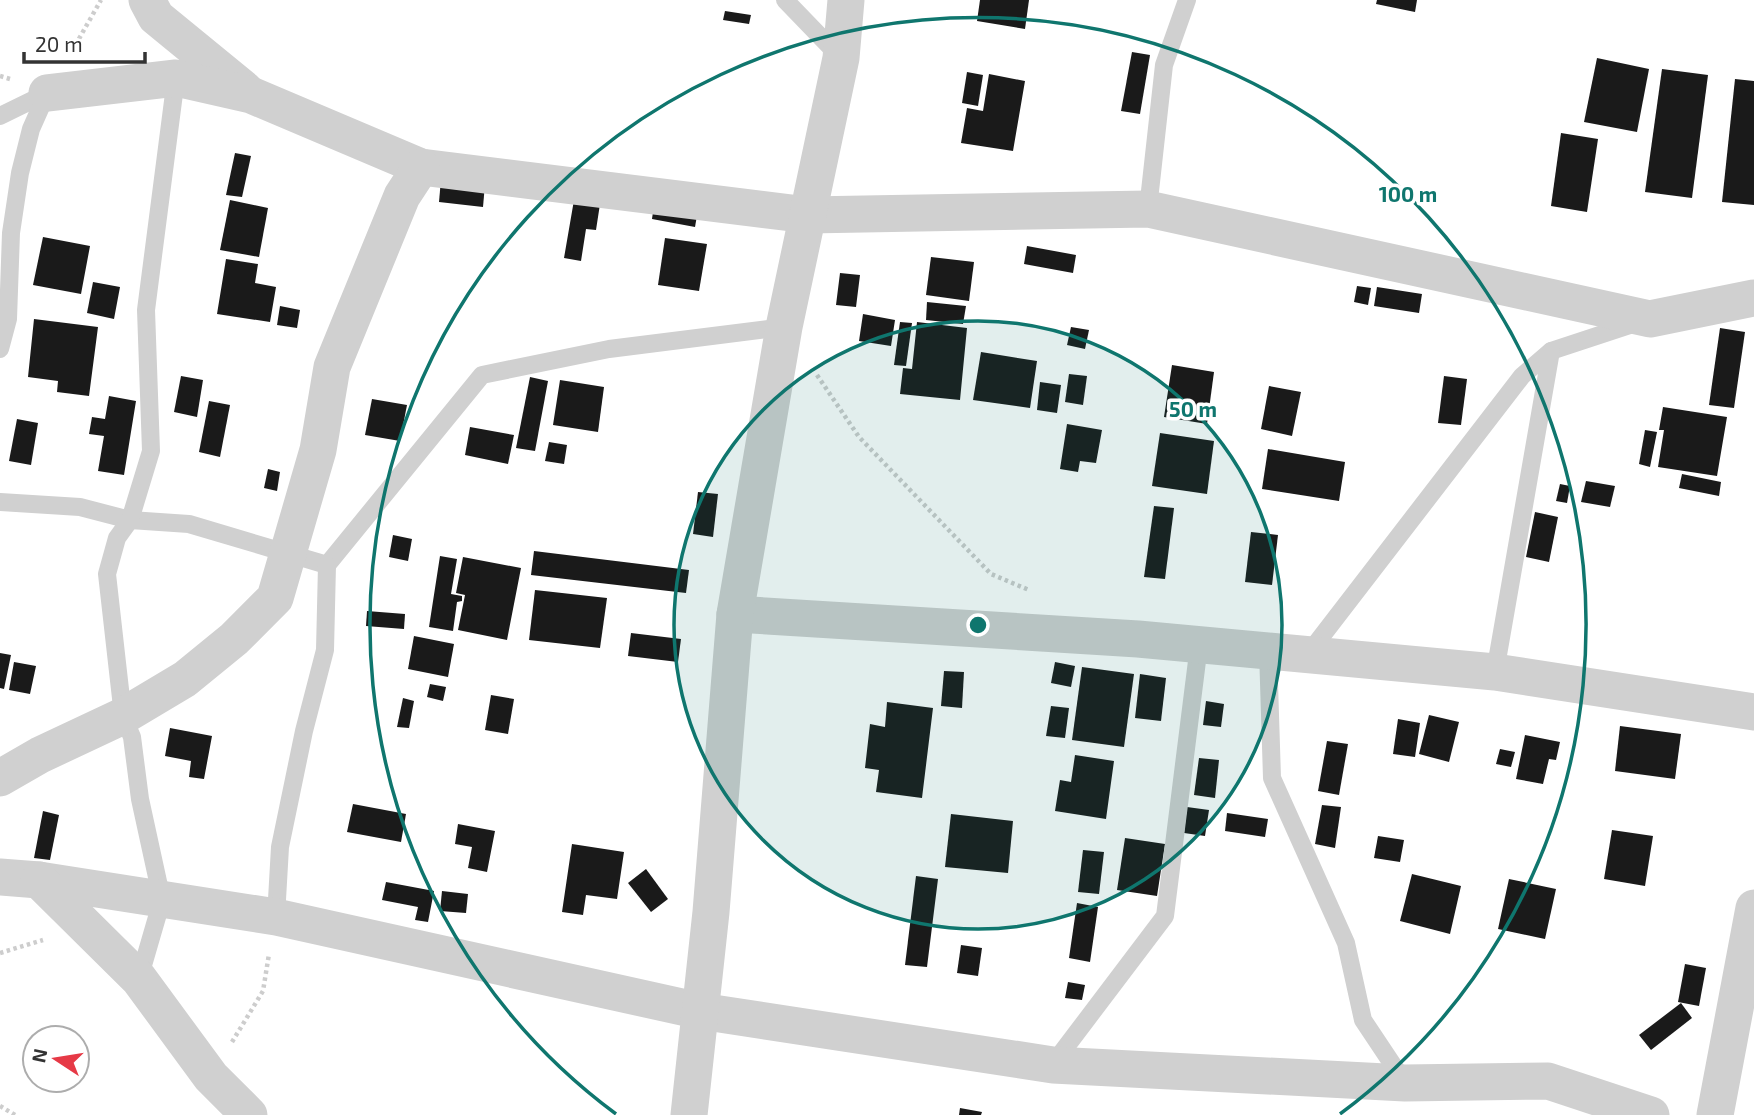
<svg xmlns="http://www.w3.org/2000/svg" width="1754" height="1115" font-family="'Exo 2',sans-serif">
  <rect width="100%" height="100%" fill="#fff"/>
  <g fill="#1a1a1a">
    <path d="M980,0H1029L1025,29L977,21Z"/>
    <path d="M1377,0H1417L1415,12L1376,4Z"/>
    <path d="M725,11L751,15L749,24L723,20Z"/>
    <path d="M1132,52L1150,55L1140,114L1121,111Z"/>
    <path d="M1597,58L1649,69L1637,132L1584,122Z"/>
    <path d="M1662,69L1708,75L1692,198L1645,192Z"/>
    <path d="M967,72L983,75L978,106L962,103Z"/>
    <path d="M989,74L1025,81L1013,151L961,143L967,108L983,111Z"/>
    <path d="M1735,79L1754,81V205L1722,202Z"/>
    <path d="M1561,133L1598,139L1587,212L1551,206Z"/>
    <path d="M235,153L251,156L242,197L226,195Z"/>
    <path d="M441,179L485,184L483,207L439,202Z"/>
    <path d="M655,197L699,204L695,227L652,219Z"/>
    <path d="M230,200L268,208L259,257L220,250Z"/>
    <path d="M574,200L600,204L596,230L586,229L581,261L564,258Z"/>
    <path d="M43,237L90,246L81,294L33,285Z"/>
    <path d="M665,238L707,244L699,291L658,285Z"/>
    <path d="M1027,246L1076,255L1073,273L1024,264Z"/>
    <path d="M931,257L974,262L969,301L926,295Z"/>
    <path d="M226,259L258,264L255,283L276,287L270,322L217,314Z"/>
    <path d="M840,273L860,275L856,307L836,305Z"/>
    <path d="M93,282L120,287L114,319L87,313Z"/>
    <path d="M1357,286L1371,288L1368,305L1354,302Z"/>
    <path d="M1377,287L1422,294L1419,313L1374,306Z"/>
    <path d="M927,302L966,306L963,324L926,320Z"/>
    <path d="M280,306L300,310L297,328L277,325Z"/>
    <path d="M863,314L895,320L891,346L859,341Z"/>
    <path d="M34,319L98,327L89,396L57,392L58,381L28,377Z"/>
    <path d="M900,322L912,323L906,366L894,365Z"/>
    <path d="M917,322L967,328L960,400L900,394L903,368L912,369Z"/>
    <path d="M1071,327L1089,330L1085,349L1067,345Z"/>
    <path d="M1720,328L1745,332L1734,408L1709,405Z"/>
    <path d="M981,352L1037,361L1030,408L973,400Z"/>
    <path d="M1172,365L1214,372L1207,424L1164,417Z"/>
    <path d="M1069,374L1087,376L1083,405L1065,402Z"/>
    <path d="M181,376L203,380L197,417L174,412Z"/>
    <path d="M1444,376L1467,379L1461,425L1438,423Z"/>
    <path d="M530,377L548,381L535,451L516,448Z"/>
    <path d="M560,380L604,387L598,432L553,425Z"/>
    <path d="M1040,382L1061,385L1057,413L1037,410Z"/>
    <path d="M1269,386L1301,392L1292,436L1261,429Z"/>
    <path d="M109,396L136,401L124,475L98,471L104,436L89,434L92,417L105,419Z"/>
    <path d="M372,399L407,405L400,441L365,435Z"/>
    <path d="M209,401L230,405L220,457L199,452Z"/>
    <path d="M1663,407L1727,417L1717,476L1658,467L1664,430H1659Z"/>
    <path d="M17,419L38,423L31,465L9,461Z"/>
    <path d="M1067,424L1102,430L1096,463L1080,461L1078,472L1060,469Z"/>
    <path d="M470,427L514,435L508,464L465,455Z"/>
    <path d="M1645,430L1657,432L1650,467L1639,464Z"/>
    <path d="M1160,433L1214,441L1207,494L1152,486Z"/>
    <path d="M549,442L567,445L564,464L545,461Z"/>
    <path d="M1268,449L1345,462L1339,501L1262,489Z"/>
    <path d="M268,469L280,472L277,491L264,488Z"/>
    <path d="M1682,474L1721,482L1719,496L1679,488Z"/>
    <path d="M1586,481L1615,486L1610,507L1581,502Z"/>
    <path d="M1560,484L1570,486L1567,503L1556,501Z"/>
    <path d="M698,492L718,494L713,537L693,534Z"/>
    <path d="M1154,506L1174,508L1165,579L1144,577Z"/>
    <path d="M1535,512L1558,517L1549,562L1526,557Z"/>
    <path d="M1251,532L1278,535L1272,585L1245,582Z"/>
    <path d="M393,535L412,539L408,561L389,557Z"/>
    <path d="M534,551L689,570L686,593L531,575Z"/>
    <path d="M440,556L457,559L451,594L462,596V601L457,602L453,631L429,627Z"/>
    <path d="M463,557L521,568L507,640L458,630L465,595L456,593Z"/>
    <path d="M535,590L607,598L600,648L529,640Z"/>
    <path d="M367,611L405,614L404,629L366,626Z"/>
    <path d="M631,633L681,639L678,662L628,656Z"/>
    <path d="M414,636L454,644L448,677L408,669Z"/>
    <path d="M0,653L11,655L4,689L0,688Z"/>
    <path d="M14,662L36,666L30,694L9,690Z"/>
    <path d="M1055,662L1075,666L1071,687L1051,683Z"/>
    <path d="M1082,667L1134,674L1124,747L1072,740Z"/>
    <path d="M944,671L964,672L962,708L941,706Z"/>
    <path d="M1140,674L1166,678L1161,721L1135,718Z"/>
    <path d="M430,684L446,687L443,701L427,697Z"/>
    <path d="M491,695L514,699L508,734L485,730Z"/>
    <path d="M403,698L414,701L409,728L397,727Z"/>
    <path d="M1206,701L1224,704L1221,727L1203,725Z"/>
    <path d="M887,702L933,708L922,798L876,792L879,770L865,768L870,724L885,727Z"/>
    <path d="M1051,706L1069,708L1065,738L1046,736Z"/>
    <path d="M1429,715L1459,722L1449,762L1419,754Z"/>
    <path d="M1398,719L1420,723L1415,757L1393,754Z"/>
    <path d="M1620,726L1681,734L1675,779L1615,771Z"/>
    <path d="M170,728L212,736L204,779L189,777L191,761L165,756Z"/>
    <path d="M1525,735L1560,742L1556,760L1549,759L1543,784L1516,779Z"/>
    <path d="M1327,741L1348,744L1339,795L1318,791Z"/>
    <path d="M1500,749L1515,752L1511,767L1496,764Z"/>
    <path d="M1075,755L1114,761L1106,819L1055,811L1060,780L1071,782Z"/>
    <path d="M1199,758L1219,760L1215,798L1194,795Z"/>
    <path d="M353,804L406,814L401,842L347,832Z"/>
    <path d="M1322,805L1341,807L1335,848L1315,844Z"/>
    <path d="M1187,807L1209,810L1205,836L1184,833Z"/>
    <path d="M43,811L59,815L50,860L34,858Z"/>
    <path d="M1227,813L1268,819L1265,837L1225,831Z"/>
    <path d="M951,814L1013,821L1008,873L945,867Z"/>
    <path d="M458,824L495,831L487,872L468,868L472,847L455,844Z"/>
    <path d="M1612,830L1653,836L1645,886L1604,879Z"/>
    <path d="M1378,836L1404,840L1400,862L1374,858Z"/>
    <path d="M1125,838L1165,844L1157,896L1117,890Z"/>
    <path d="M572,844L624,852L617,899L586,895L583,915L562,912Z"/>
    <path d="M1083,850L1104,852L1099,894L1078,892Z"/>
    <path d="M646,869L668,899L651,912L628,883Z"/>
    <path d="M1412,874L1461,886L1450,934L1400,921Z"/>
    <path d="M916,876L938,879L927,967L905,965Z"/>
    <path d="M1509,879L1556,889L1545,939L1498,929Z"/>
    <path d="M386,882L434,891L428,922L415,920L418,907L382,900Z"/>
    <path d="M442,891L468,894L466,913L440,911Z"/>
    <path d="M1077,903L1098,907L1090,962L1069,958Z"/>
    <path d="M961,945L982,948L978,976L957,973Z"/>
    <path d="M1685,964L1706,968L1699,1006L1678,1002Z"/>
    <path d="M1068,982L1085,985L1082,1000L1065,998Z"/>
    <path d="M1681,1003L1692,1018L1651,1050L1639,1035Z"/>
    <path d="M960,1108L982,1112L981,1115H959Z"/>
  </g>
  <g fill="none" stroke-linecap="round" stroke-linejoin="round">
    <g stroke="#cdcdcd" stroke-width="4.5" stroke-dasharray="3.5 3.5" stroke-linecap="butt">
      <path d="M72,51L101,0"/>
      <path d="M0,76L10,79"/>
      <path d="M817,375L859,437L991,574L1029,590"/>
      <path d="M0,953L43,940"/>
      <path d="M232,1042L263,991L269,954"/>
      <path d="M0,1106L15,1115"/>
    </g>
    <g stroke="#d0d0d0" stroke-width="18">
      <path d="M785,0L841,58"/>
      <path d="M0,116L47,93"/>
      <path d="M1148,209L1164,65L1187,0"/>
      <path d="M0,349L8,319L11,233L20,173L31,129L47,93"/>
      <path d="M0,502L80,507L130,520L189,524L327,565L482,375L609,349L784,327"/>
      <path d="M1268,651L1272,778L1346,943L1363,1020L1405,1083"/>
      <path d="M1308,654L1522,376L1551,351L1636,323"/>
      <path d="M1495,672L1551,351"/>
      <path d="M276,917L280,847L304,731L325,650L327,565"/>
      <path d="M139,979L162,900L140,799L132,737L123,716L107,574L117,538L130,520L151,451L146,310L176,78"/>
      <path d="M1053,1064L1165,916L1199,645"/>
    </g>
    <g stroke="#d0d0d0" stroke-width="37">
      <path d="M147,0L156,17L245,90"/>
      <path d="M47,93L176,78L251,95L421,167L808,215L1148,209L1650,319L1754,298"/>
      <path d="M735,614L1138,639L1495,672L1754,712"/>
      <path d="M0,778L40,755L123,716L185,679L234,639L275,598L318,450L332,367L402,196L421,167"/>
      <path d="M0,877L39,880L276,917L700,1011L1053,1065L1405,1083L1548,1081L1651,1115"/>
      <path d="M39,880L139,979L211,1077L249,1115"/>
      <path d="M689,1115L711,912L735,614L784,327L841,58L846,0"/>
      <path d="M1715,1115L1754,908"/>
    </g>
  </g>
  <circle cx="978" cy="625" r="304" fill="#0f766e" fill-opacity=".12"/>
  <g fill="none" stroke="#0f766e" stroke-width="3.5">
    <circle cx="978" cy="625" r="304"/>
    <path d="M616 1114A608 608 0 1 1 1340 1114"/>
  </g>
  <circle cx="978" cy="625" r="10" fill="#0f766e" stroke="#fff" stroke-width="3.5"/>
  <g font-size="21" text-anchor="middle" font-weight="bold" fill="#0f766e" stroke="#fff" stroke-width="7" stroke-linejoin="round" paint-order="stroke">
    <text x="1408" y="202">100 m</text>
    <text x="1193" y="417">50 m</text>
  </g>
  <g transform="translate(56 1059) rotate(282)"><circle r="33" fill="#ffffff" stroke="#adadad" stroke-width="2"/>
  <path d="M0-5L12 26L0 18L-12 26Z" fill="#e63946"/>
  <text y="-10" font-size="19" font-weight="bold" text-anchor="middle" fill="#333333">N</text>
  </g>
  <path d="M24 52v10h121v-10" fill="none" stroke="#333333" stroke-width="3.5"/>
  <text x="35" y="52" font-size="21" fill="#333333" stroke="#ffffff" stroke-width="5" paint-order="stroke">20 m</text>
</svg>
